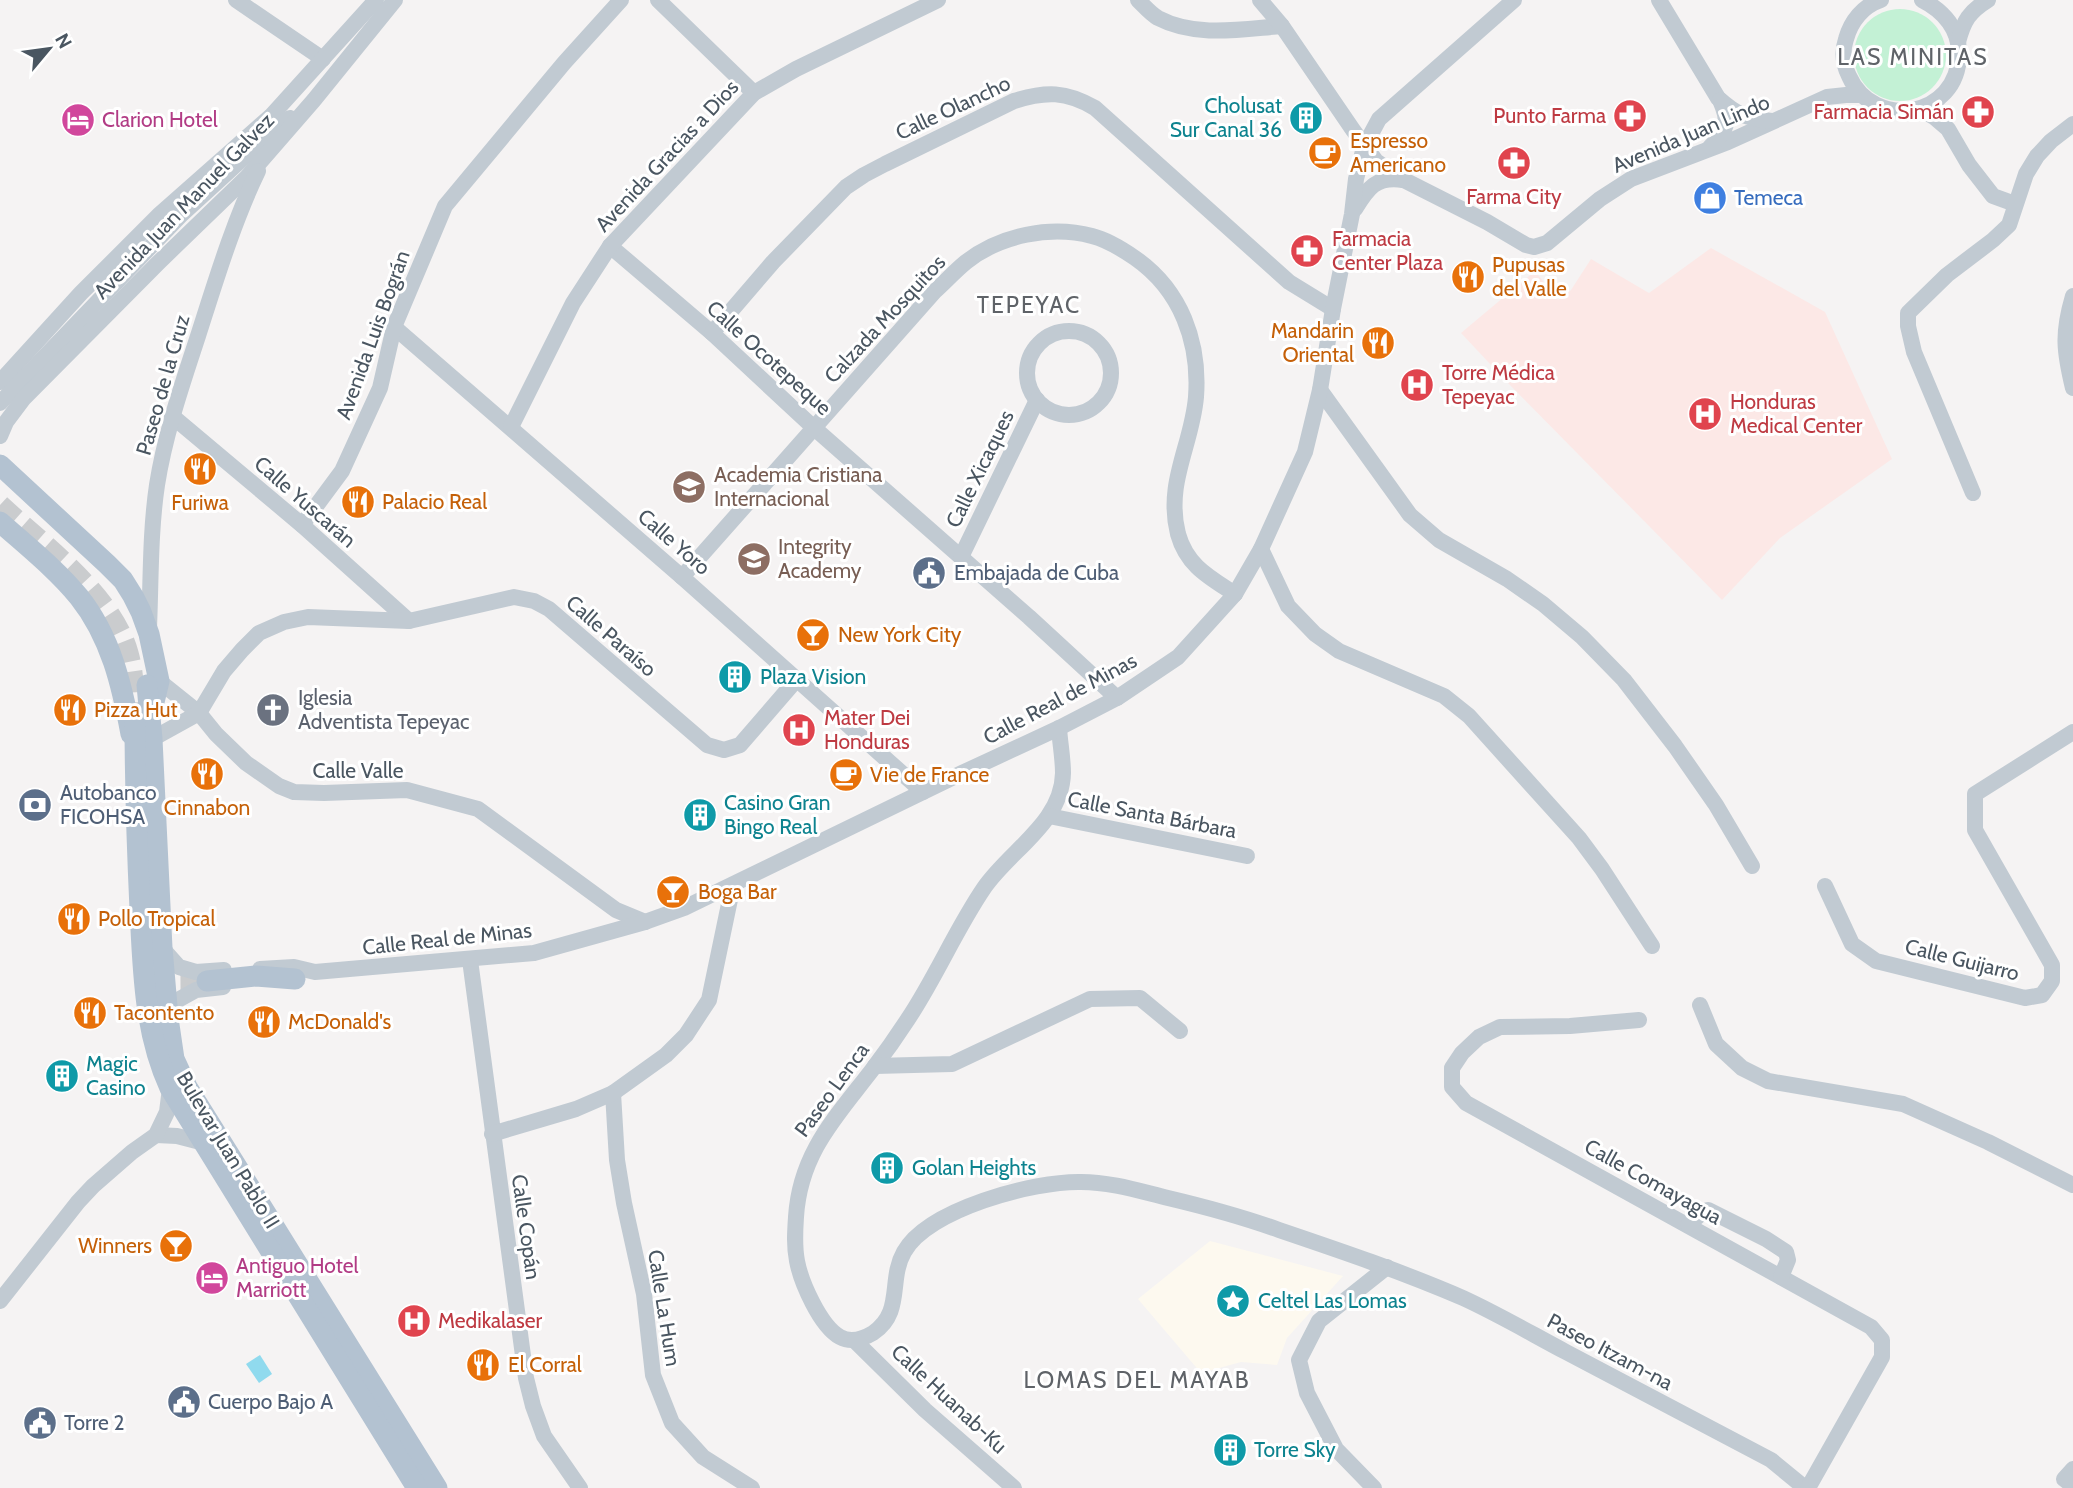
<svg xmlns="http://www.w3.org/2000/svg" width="2073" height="1488" font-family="Cabin,sans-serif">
  <rect width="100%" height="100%" fill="#f5f3f3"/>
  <path fill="#fdf9ef" d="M1210,1241L1343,1276L1287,1338L1277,1365L1241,1362L1201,1373L1138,1299Z"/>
  <path fill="#fce8e6" d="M1711,248L1825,312L1892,459L1780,538L1722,600L1507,382L1461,333L1535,271L1558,300L1571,290L1591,259L1649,293Z"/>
  <circle fill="#c3f1d5" cx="1900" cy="55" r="46"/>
  <path fill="#90daee" d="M260,1355L272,1374L259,1383L246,1364Z"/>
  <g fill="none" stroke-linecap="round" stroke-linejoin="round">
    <g stroke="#caccce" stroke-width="21" stroke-dasharray="21 10" stroke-linecap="butt">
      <path d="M0,505C43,545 112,595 128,653C134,674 134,696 135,717"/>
      <path d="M155,969C167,990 186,982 207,981"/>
    </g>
    <g stroke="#c1cad2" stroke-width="16">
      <path d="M236,0L323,59"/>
      <path d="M658,0L754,93"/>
      <path d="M1138,0C1144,6 1151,14 1158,18C1196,38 1242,29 1282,26"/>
      <path d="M1260,0L1282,26L1353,130L1376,161L1404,180L1487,222L1526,245L1534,247L1547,243L1600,199L1631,179L1728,142L1827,97L1846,95H1861"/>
      <path d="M1659,0L1718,98C1738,116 1746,118 1772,121"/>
      <path d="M1881,0C1863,6 1851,21 1846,39C1842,51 1843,64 1849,76C1874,132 1958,117 1959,55C1960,30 1944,11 1922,0"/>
      <path d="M1958,42C1964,20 1969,12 1988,0"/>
      <path d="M1920,109L1934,117L1948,129L1969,165L1993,196L2015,204"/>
      <path d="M1710,147C1728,130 1730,123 1720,100"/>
      <path d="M1355,209C1368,188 1376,176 1403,180"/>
      <path d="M610,246L712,333L813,427L1029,617L1117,698"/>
      <path d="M2073,296C2062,333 2064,351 2073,388"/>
      <path d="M394,327L682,577L923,792"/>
      <circle cx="1069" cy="373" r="42"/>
      <path d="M712,333L773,262L846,187L864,175L885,164L1014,101C1046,91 1066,91 1095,108L1289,282L1333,309"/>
      <path d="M0,382L81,293L160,214L271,116L376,0"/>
      <path d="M1320,390L1410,515L1439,540L1507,579L1543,604L1582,637L1624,680L1675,746L1716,805L1752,866"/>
      <path d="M0,403L182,214L274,130L290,118"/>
      <path d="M172,416L302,525L409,621"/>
      <path d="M511,427L573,303L610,246L754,93L796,69L938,0"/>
      <path d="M0,436L6,422L24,398L158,263L247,177L314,100L395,0"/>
      <path d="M1973,493L1914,352L1908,326V313L1947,275L1993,240L2009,225L2026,174L2037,156L2051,141L2073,124"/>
      <path d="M302,525L342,471L380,388L394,327L445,206L564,63L621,0"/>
      <path d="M1261,549L1288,606L1315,634L1339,651L1444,696L1469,716L1579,838L1602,869L1652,946"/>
      <path d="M961,557L1037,400"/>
      <path d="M682,577L935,291C945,282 955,271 966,262C1000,235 1051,225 1092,236C1108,240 1122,249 1135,258C1181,290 1200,342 1196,397C1192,445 1165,483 1178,534C1187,566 1209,577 1235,594"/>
      <path d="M149,628C151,581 150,532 157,485C165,434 182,385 198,336C216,280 233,223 258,171"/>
      <path d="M159,681L199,713L216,734L246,763L279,786L294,792L324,793L407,790L478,809L616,910L645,922"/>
      <path d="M1059,728C1060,743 1063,758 1063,773C1062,823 1010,850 984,888C956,929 936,977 908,1019C897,1036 885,1053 872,1070C836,1117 800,1153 796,1217C795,1232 794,1246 797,1261C801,1282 820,1326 840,1337C851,1343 863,1339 873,1333C904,1312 888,1280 904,1252C928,1209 1034,1181 1081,1182C1111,1182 1139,1191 1168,1198C1206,1207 1243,1217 1279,1230C1341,1251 1403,1272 1463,1298C1498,1314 1532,1334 1566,1352C1634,1388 1702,1424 1771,1460L1805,1488"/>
      <path d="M152,739L199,713L224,671L242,650L259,633L284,622L308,617L409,621L514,597L534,601L549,609L707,745L724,750L740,745L797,679"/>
      <path d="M1049,816L1247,856"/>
      <path d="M1825,886L1852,944L1876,961L2025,998L2042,995L2052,981V965L1975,830V794L2073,732"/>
      <path d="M162,948L179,967L196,972L224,970"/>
      <path d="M470,960L526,1378L533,1406L544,1436L580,1488"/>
      <path d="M260,969L294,967L315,972L534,953L645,922L684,908L962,773L1059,728L1117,698L1178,657L1235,594L1261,549L1305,452L1320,390L1333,309L1352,214L1356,179L1364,147L1379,119L1514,0"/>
      <path d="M1700,1005L1716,1044L1742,1068L1768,1081L1903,1104L1988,1142L2073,1185"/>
      <path d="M168,1018L176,1001L196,990L223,987"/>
      <path d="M1639,1020L1570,1026L1500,1027L1479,1037L1462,1053L1452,1068V1087L1466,1103L1871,1327L1882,1340V1357L1808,1488"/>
      <path d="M875,1066L952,1064L1090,999L1140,998L1180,1031"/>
      <path d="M613,1093L617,1160L624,1203L644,1294L653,1375L672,1423L703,1457L752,1488"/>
      <path d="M492,1134L576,1109L613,1093L666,1055L686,1035L709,1000L733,885"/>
      <path d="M156,1135L177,1136L204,1143"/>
      <path d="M1688,1225L1703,1212L1708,1210L1766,1239L1786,1252L1788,1260L1781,1277"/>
      <path d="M0,1301L78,1202L93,1186L132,1152L156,1135L167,1112L170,1088"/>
      <path d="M855,1341L925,1410L1014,1488"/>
      <path d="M2073,1469L2064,1479L2073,1486"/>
      <path d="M1374,1488L1336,1449L1307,1393L1299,1360L1319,1321L1387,1267"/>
    </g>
    <g stroke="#b3c2d1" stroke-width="21">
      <path d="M0,465L107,564L123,580L133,596L141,612L149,634L159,681L154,702"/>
      <path d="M0,522C27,546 56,569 79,597C111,637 122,686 131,734"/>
      <path d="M147,685L152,739L162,948L168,1018L174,1059L187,1087L437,1488"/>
      <path d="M135,717C135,781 137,845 140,909C143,969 144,1032 170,1088L417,1488"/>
      <path d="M207,981L256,976L295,979"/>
    </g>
  </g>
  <defs>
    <g id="pharmacy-disc" transform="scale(1.75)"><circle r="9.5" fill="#e0444e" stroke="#fff"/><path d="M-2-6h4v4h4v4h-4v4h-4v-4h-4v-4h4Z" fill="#fff"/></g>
    <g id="building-disc" transform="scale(1.75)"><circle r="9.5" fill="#0f9aa8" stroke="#fff"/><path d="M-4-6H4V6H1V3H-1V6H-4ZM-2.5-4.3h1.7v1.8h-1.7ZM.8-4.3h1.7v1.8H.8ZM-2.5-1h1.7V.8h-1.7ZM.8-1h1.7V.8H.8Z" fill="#fff"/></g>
    <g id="hotel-disc" transform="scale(1.75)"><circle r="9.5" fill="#d1479c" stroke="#fff"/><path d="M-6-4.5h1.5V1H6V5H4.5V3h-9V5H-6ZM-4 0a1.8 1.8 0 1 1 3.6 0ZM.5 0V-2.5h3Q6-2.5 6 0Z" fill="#fff"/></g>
    <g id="cafe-disc" transform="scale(1.75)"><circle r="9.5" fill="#e8710a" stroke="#fff"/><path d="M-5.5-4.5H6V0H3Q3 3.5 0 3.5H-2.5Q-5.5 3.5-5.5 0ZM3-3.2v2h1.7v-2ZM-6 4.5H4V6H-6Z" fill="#fff"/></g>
    <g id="shop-disc" transform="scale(1.75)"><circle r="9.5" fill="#3f7fe0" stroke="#fff"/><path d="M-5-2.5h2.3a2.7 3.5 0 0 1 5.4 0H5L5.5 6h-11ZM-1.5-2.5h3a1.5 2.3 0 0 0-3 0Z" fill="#fff"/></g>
    <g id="restaurant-disc" transform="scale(1.75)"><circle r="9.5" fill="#e8710a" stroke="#fff"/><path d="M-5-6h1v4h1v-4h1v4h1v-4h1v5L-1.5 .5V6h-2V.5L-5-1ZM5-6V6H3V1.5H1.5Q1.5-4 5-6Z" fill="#fff"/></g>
    <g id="hospital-disc" transform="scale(1.75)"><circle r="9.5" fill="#e0444e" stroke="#fff"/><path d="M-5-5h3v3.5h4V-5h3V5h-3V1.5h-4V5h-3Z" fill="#fff"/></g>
    <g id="school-disc" transform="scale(1.75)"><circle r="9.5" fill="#8d6e63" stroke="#fff"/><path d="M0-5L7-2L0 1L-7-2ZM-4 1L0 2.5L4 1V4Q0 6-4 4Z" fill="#fff"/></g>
    <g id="civic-disc" transform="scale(1.75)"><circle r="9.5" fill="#5c6f8a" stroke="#fff"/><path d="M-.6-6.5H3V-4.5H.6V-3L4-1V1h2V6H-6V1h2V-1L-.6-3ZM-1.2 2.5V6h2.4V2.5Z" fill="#fff"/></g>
    <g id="bar-disc" transform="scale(1.75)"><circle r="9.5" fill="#e8710a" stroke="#fff"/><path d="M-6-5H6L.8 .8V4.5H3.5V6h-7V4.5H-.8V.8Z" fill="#fff"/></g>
    <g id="church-disc" transform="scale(1.75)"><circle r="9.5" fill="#6b7280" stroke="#fff"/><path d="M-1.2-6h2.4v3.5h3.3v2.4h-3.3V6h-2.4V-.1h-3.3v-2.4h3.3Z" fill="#fff"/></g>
    <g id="bank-disc" transform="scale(1.75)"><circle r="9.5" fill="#5c6f8a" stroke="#fff"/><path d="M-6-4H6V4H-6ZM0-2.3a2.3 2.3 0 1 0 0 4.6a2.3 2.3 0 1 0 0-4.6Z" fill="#fff"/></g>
    <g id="sight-disc" transform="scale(1.75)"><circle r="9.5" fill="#0f9aa8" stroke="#fff"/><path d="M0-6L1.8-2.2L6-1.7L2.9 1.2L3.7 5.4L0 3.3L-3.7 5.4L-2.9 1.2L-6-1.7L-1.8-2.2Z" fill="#fff"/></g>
  </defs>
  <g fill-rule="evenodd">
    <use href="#pharmacy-disc" x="1978" y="112"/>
    <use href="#pharmacy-disc" x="1630" y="116"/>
    <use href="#building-disc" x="1306" y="118"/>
    <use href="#hotel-disc" x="78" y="120"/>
    <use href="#cafe-disc" x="1325" y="153"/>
    <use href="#pharmacy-disc" x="1514" y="163"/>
    <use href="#shop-disc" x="1710" y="198"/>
    <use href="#pharmacy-disc" x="1307" y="251"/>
    <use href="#restaurant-disc" x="1468" y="277"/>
    <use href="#restaurant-disc" x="1378" y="343"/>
    <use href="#hospital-disc" x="1417" y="385"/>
    <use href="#hospital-disc" x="1705" y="414"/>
    <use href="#restaurant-disc" x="200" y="469"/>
    <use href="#school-disc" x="689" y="487"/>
    <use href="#restaurant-disc" x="358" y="502"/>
    <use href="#school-disc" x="754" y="559"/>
    <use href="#civic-disc" x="929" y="573"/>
    <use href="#bar-disc" x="813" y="635"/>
    <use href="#building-disc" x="735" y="677"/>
    <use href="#restaurant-disc" x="70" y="710"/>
    <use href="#church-disc" x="273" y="710"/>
    <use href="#hospital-disc" x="799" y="730"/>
    <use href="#restaurant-disc" x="207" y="774"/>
    <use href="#cafe-disc" x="846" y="775"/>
    <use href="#bank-disc" x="35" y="805"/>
    <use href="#building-disc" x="700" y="815"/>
    <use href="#bar-disc" x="673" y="892"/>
    <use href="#restaurant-disc" x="74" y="919"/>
    <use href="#restaurant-disc" x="90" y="1013"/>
    <use href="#restaurant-disc" x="264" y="1022"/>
    <use href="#building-disc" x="62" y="1076"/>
    <use href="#building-disc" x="887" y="1168"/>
    <use href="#bar-disc" x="176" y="1246"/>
    <use href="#hotel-disc" x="212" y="1278"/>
    <use href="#sight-disc" x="1233" y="1301"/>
    <use href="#hospital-disc" x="414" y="1321"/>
    <use href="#restaurant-disc" x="483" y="1365"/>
    <use href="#civic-disc" x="184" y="1402"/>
    <use href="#civic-disc" x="40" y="1423"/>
    <use href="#building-disc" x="1230" y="1450"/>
  </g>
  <g text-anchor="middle" stroke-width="6" stroke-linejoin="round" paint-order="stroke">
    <g font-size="21" fill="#0d838f" stroke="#fff" text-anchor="start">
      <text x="1282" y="113" text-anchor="end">Cholusat<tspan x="1282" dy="24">Sur Canal 36</tspan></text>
      <text x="760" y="684">Plaza Vision</text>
      <text x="724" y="810">Casino Gran<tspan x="724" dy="24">Bingo Real</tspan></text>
      <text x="86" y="1071">Magic<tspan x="86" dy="24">Casino</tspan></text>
      <text x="912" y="1175">Golan Heights</text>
      <text x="1258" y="1308">Celtel Las Lomas</text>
      <text x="1254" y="1457">Torre Sky</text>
    </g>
    <g font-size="21" fill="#4a5661" stroke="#fff">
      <text transform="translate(953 108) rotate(-25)" y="7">Calle Olancho</text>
      <text transform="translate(1691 134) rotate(-23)" y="7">Avenida Juan Lindo</text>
      <text transform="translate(667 156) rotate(-47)" y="7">Avenida Gracias a Dios</text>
      <text transform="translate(184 206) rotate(-46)" y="7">Avenida Juan Manuel Galvez</text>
      <text transform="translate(885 319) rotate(-47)" y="7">Calzada Mosquitos</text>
      <text transform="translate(373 335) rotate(-70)" y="7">Avenida Luis Bográn</text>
      <text transform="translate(769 358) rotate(42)" y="7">Calle Ocotepeque</text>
      <text transform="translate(163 385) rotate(-74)" y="7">Paseo de la Cruz</text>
      <text transform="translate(980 469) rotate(-64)" y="7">Calle Xicaques</text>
      <text transform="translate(305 502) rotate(41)" y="7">Calle Yuscarán</text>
      <text transform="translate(674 542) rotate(41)" y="7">Calle Yoro</text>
      <text transform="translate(611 636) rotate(41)" y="7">Calle Paraíso</text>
      <text transform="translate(1060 699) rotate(-28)" y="7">Calle Real de Minas</text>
      <text x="358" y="778">Calle Valle</text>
      <text transform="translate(1152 815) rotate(11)" y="7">Calle Santa Bárbara</text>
      <text transform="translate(447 939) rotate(-6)" y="7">Calle Real de Minas</text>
      <text transform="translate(1962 960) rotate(14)" y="7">Calle Guijarro</text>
      <text transform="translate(832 1090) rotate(-54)" y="7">Paseo Lenca</text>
      <text transform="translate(228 1150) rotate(59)" y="7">Bulevar Juan Pablo II</text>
      <text transform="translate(1653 1182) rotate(29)" y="7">Calle Comayagua</text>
      <text transform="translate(526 1227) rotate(82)" y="7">Calle Copán</text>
      <text transform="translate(664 1308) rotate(81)" y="7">Calle La Hum</text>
      <text transform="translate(1610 1352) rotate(28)" y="7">Paseo Itzam-na</text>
      <text transform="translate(949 1399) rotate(43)" y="7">Calle Huanab-Ku</text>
    </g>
    <g font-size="21" fill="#be3a42" stroke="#fff" text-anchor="start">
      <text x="1954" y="119" text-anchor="end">Farmacia Simán</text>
      <text x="1606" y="123" text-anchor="end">Punto Farma</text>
      <text x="1514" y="204" text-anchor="middle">Farma City</text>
      <text x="1332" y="246">Farmacia<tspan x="1332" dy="24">Center Plaza</tspan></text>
      <text x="1442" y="380">Torre Médica<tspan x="1442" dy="24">Tepeyac</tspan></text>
      <text x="1730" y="409">Honduras<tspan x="1730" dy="24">Medical Center</tspan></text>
      <text x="824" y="725">Mater Dei<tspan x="824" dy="24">Honduras</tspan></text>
      <text x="438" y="1328">Medikalaser</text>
    </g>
    <g font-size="21" fill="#b23c85" stroke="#fff" text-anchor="start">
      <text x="102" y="127">Clarion Hotel</text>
      <text x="236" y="1273">Antiguo Hotel<tspan x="236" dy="24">Marriott</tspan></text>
    </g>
    <g font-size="21" fill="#c56008" stroke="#fff" text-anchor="start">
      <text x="1350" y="148">Espresso<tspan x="1350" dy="24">Americano</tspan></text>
      <text x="1492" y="272">Pupusas<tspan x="1492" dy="24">del Valle</tspan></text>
      <text x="1354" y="338" text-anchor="end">Mandarin<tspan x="1354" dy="24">Oriental</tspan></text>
      <text x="382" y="509">Palacio Real</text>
      <text x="200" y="510" text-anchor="middle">Furiwa</text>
      <text x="838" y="642">New York City</text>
      <text x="94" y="717">Pizza Hut</text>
      <text x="870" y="782">Vie de France</text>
      <text x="207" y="815" text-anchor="middle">Cinnabon</text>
      <text x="698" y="899">Boga Bar</text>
      <text x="98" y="926">Pollo Tropical</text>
      <text x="114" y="1020">Tacontento</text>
      <text x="288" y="1029">McDonald's</text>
      <text x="152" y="1253" text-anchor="end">Winners</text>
      <text x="508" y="1372">El Corral</text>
    </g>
    <g font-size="21" fill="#366cbe" stroke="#fff" text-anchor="start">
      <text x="1734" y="205">Temeca</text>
    </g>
    <g font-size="21" fill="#785e54" stroke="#fff" text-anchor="start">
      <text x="714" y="482">Academia Cristiana<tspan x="714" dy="24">Internacional</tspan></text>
      <text x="778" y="554">Integrity<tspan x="778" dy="24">Academy</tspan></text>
    </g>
    <g font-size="21" fill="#4e5e75" stroke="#fff" text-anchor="start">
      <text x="954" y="580">Embajada de Cuba</text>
      <text x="60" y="800">Autobanco<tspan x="60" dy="24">FICOHSA</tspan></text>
      <text x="208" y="1409">Cuerpo Bajo A</text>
      <text x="64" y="1430">Torre 2</text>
    </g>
    <g font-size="21" fill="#5b616d" stroke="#fff" text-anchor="start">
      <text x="298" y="705">Iglesia<tspan x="298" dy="24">Adventista Tepeyac</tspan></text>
    </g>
    <g font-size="23" letter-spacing="2" fill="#5f6368" stroke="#fff">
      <text x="1913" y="65">LAS MINITAS</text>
      <text x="1029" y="313">TEPEYAC</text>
      <text x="1137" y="1388">LOMAS DEL MAYAB</text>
    </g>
  </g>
  <g transform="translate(49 49) rotate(61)" stroke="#ffffff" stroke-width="5" paint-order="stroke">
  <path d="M0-5L12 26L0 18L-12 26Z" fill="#4a5661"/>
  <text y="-10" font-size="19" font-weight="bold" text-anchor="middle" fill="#4a5661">N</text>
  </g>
</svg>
